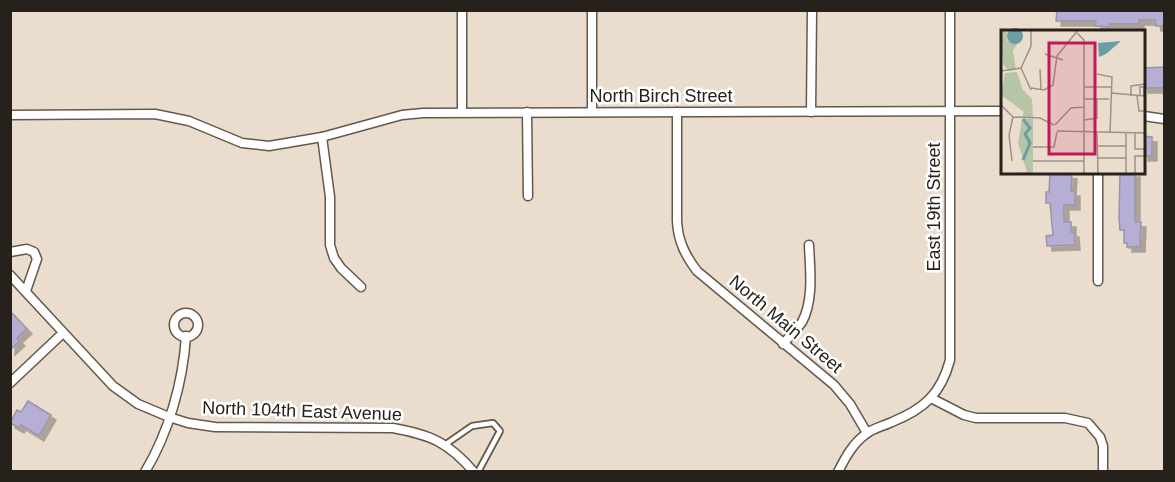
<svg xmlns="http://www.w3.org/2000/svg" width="1175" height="482" font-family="Helvetica,sans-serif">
  <defs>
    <filter id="shadow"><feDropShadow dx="5" dy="5" stdDeviation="0" flood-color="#0004"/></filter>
  </defs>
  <rect width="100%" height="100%" fill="#ebddce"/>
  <g fill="#b7aed5" stroke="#9995a6" stroke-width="1.5" filter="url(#shadow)">
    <path d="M1057,10H1164V26H1156L1155,20H1139V24H1110V27L1095,26L1096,21H1056Z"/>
    <path d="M1164,67V88H1143V68Z"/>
    <path d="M1143,136L1152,137V156H1143Z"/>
    <path d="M1050,172L1072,174L1071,191H1075V205H1064V222H1071V232H1074L1075,245L1047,246L1046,236L1053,235L1050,203H1046V192H1049Z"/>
    <path d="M1120,172H1135V222H1141L1140,247H1127V243H1124V230H1120L1119,218Z"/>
    <path d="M10,311L27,329L17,338L20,341L10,350Z"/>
    <path d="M28,401L51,415L39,436L21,425L19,428L10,423L17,410L21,412Z"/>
  </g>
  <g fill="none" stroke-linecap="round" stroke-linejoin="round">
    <g stroke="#64584b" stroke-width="8">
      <path id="service" d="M446,444L472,426L493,423L500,431L478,472"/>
    </g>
    <g stroke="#64584b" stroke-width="11">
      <g id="minor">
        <path d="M462,10V112"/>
        <path d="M527,112L528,196"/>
        <path d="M592,112V10"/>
        <path d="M677,112V221C678,241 685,255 697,271L834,385L850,404L867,433"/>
        <path d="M811,112L812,10"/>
        <path d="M10,115L155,114L189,121L242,143L269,146L322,137L402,115L423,113L1002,111"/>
        <path d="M1144,116L1164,119"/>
        <path d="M322,137L330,197V245L334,258L341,268L361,287"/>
        <path d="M1098,172V281"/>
        <path d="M10,252L27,249L34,252L37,259L26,291"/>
        <path d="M10,275L113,386L138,404L169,417L188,423L215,427L393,428C431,435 448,442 474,472"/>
        <circle cx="186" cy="325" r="12"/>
        <path d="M783,344C789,337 797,329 802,322C814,300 810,269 809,245"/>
        <path d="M10,383L63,333"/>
        <path d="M931,398L964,415L976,418H1065L1088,423L1100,437L1103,446V472"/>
        <path d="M145,472C169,432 183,382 186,336"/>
        <path d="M838,472C845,458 853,443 866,434C873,428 884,426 892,422C924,409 941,394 950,360V10"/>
      </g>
    </g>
    <use href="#service" stroke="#fff" stroke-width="4.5"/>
    <use href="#minor" stroke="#fff" stroke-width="8"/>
  </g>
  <g text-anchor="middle" stroke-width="5" stroke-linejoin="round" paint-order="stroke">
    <g font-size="18" fill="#26211b" stroke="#fff">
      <text x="661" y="102">North Birch Street</text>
      <text transform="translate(934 207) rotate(-90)" y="6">East 19th Street</text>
      <text transform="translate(786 324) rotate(40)" y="6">North Main Street</text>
      <text transform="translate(302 411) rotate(2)" y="6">North 104th East Avenue</text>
    </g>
  </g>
  <g transform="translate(1001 30)">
    <rect width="144" height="144" fill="#ebddce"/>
    <path d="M0,0H6V11L17,12L12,21L15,40L8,41L2,34ZM16,42L22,60L31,69L32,87H21L23,82L0,65L4,43ZM21,89H32V144H0L26,142L17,113Z" fill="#b6c5a6"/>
    <path d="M6 6a8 8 0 1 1 16 0a8 8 0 1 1-16 0ZM120,11L105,24L98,27L97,13Z" fill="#6a9da6"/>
    <path fill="none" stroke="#6a9da6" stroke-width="3" d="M22,89L29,98L24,104L29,113L22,130"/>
    <path fill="none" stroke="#9c9286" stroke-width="1.5" d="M96,0H117M76,3L83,10V144M44,24L62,30M20,38L30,16V0M20,38L30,60M39,39L40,60M0,41L20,38M96,44L111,47L109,103M83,57H111M30,58L43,60L52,55L56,26L77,0M110,63L144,66M130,66V56L144,54M136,66L138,81H144M139,66V57H143V66M83,69H108M0,75L12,87L8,105L11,131M12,87L39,88L53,95M83,90L96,88V69M54,95L70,78L83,77M56,101L144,103M96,103L97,144M125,103V144M134,103V119H144M96,116H125M32,117H53L56,102M96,128H125M32,131H83M134,144V126H144"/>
    <path fill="#c2185b" fill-opacity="0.15" stroke="#c2185b" stroke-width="3" d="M48,13H94V124H48Z"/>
    <rect width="144" height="144" fill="none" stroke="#26211b" stroke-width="3"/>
  </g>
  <rect width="1175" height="482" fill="none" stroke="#26211b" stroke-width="24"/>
</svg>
